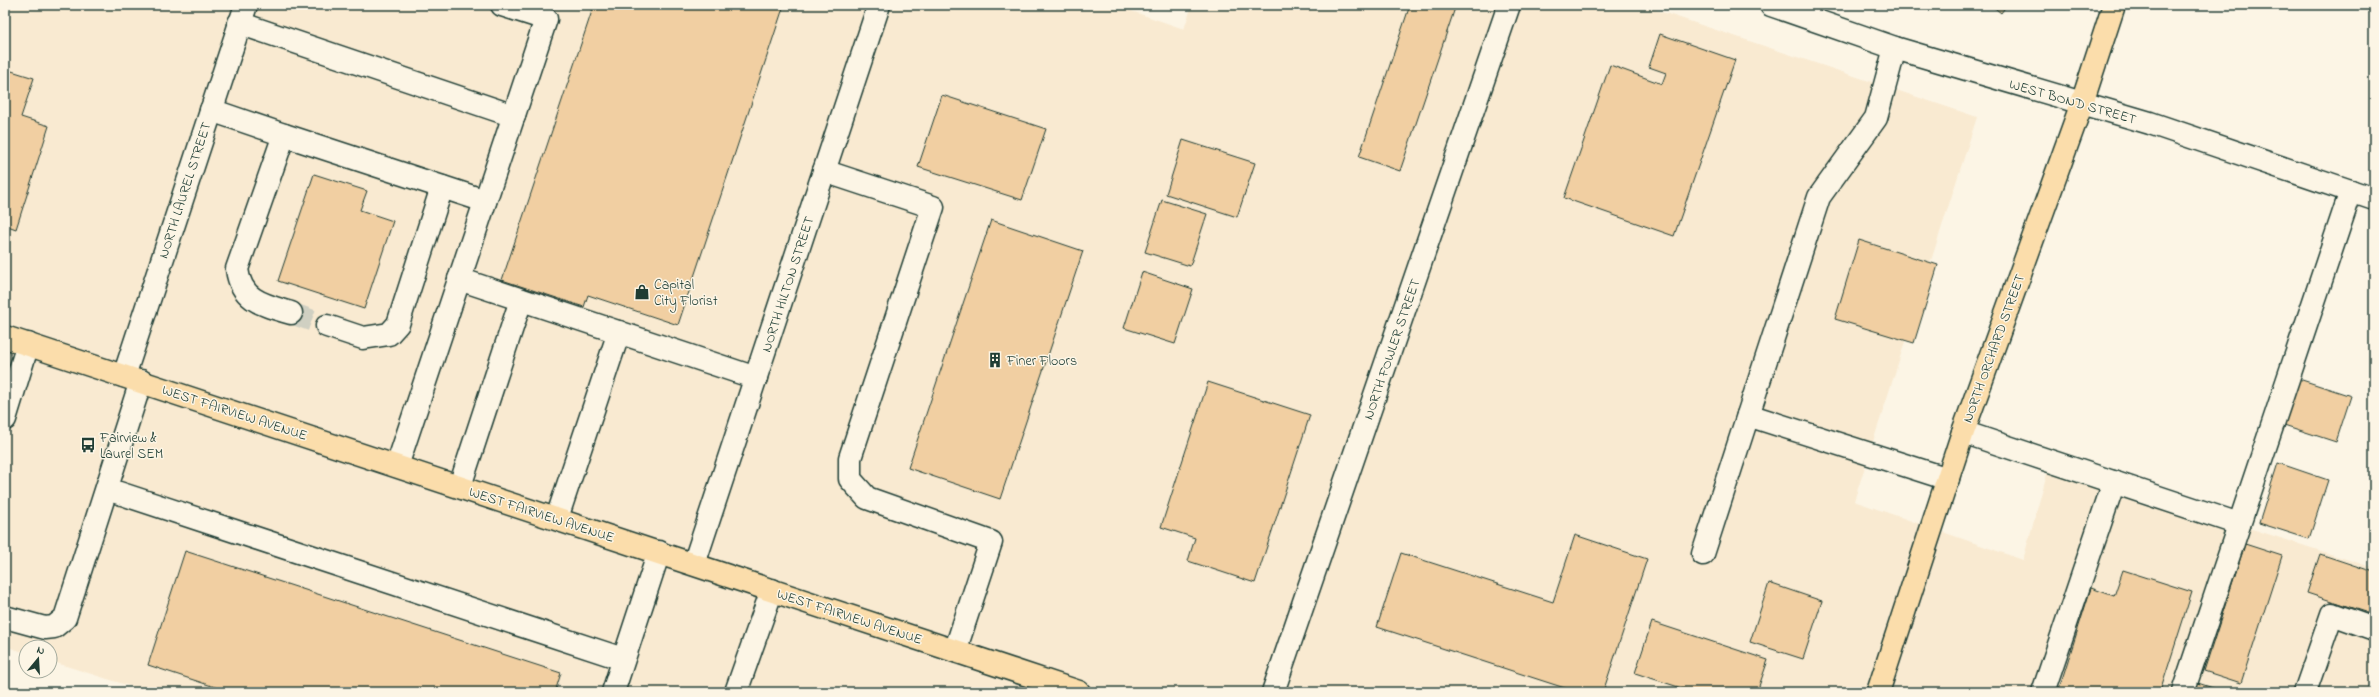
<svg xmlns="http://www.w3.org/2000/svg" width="2379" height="697" font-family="'Indie Flower',sans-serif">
  <rect width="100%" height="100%" fill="#fcf5e5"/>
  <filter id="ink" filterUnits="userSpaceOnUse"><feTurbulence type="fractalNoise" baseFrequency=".025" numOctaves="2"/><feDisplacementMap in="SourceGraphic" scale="8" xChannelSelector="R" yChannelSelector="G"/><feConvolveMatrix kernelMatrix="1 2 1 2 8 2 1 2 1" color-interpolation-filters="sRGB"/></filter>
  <g filter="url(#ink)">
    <path fill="#f9ead1" d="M5,5H1114L1184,29L1192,5H1641L1977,117L1854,501L2023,560L2048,470L2252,529L2374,568V692H149L50,661V647H26V653L5,646Z"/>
    <g fill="#f1cfa2" stroke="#1f3d34">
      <path d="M594,5H784L678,325L588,295L584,307L502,280Z"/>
      <path d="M1410,5H1456L1400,171L1359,157Z"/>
      <path d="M1991,5H2007L2001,13Z"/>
      <path d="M1660,34L1735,60L1674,236L1564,198L1610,65L1662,84L1666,73L1649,67Z"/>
      <path d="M5,69L34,78L21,117L49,126L16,229L5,225Z"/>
      <path d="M942,95L1046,129L1022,200L918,167Z"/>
      <path d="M1183,140L1255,163L1237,217L1166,194Z"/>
      <path d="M314,174L367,191L360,210L393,221L364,309L278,281Z"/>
      <path d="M1162,200L1207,214L1190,266L1145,252Z"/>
      <path d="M991,220L1083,251L1000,499L908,468Z"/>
      <path d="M1859,240L1938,265L1914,343L1835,319Z"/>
      <path d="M1142,272L1193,289L1175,344L1124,328Z"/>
      <path d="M2299,379L2351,396L2336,442L2284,425Z"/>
      <path d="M1208,382L1310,415L1255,583L1188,561L1195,538L1161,527Z"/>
      <path d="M2278,463L2328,480L2309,539L2259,523Z"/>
      <path d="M1575,535L1647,559L1603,692H1577L1377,627L1401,553L1553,602Z"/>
      <path d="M2245,544L2282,556L2241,683L2204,671Z"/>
      <path d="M185,551L561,673L555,692H230L148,665Z"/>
      <path d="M2320,554L2374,572V615L2307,593Z"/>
      <path d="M2123,570L2192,592L2160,692H2058L2091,588L2114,596Z"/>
      <path d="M1769,583L1822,601L1803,659L1750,642Z"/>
      <path d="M1652,622L1768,660L1757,692H1694L1635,673Z"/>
      <path d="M2198,683L2225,692H2195Z"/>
    </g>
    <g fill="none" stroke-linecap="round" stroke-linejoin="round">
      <path stroke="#d0d0c2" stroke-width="22" stroke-dasharray="22 11" stroke-linecap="butt" d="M291,313L327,326"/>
      <g stroke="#1f3d34" stroke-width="25">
        <g id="minor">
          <path d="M1771,5L1895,48L2150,123L2374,199"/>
          <path d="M239,23L514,116"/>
          <path d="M1895,48L1876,118L1819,197L1748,415L1948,479"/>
          <path d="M211,110L284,135"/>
          <path d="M824,171L933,207L850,458V479L867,498L991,542L955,651"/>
          <path d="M459,279L756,378"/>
          <path d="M291,313C264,305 241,301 237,269L284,135L485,201"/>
          <path d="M327,326L363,338L389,334L398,324L442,187"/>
          <path d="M124,376L246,5"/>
          <path d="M5,419L28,344"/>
          <path d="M1963,432L2239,524"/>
          <path d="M397,466L546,19L502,5"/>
          <path d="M460,486L521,300"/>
          <path d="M107,489L623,659"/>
          <path d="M557,518L619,332"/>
          <path d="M1703,554L1748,415"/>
          <path d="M694,564L879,5"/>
          <path d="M5,617L45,628L54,627L65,618L141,381"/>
          <path d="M613,692L659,552"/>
          <path d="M736,692L772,590"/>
          <path d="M1273,692L1509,5"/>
          <path d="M2043,692L2114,482"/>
          <path d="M2183,692L2351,191"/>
          <path d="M2305,692L2332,614L2374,629"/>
        </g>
      </g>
      <g stroke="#1f3d34" stroke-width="25">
        <g id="major">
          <path d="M5,337L1079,692"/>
          <path d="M1878,692L1963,432L2082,103L2114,5"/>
        </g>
      </g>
      <use href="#minor" stroke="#fcf5e5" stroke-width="22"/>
      <use href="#major" stroke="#fbddab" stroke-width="22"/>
    </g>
  </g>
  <defs>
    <g id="shop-bare" transform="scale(1.2)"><path d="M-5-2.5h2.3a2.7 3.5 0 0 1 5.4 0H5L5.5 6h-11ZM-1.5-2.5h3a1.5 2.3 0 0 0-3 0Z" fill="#1f3d34" stroke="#fcf5e5" stroke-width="2.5" paint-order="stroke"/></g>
    <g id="building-bare" transform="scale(1.2)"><path d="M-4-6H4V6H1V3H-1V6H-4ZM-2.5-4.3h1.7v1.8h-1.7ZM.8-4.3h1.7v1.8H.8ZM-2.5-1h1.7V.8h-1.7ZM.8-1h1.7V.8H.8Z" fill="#1f3d34" stroke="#fcf5e5" stroke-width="2.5" paint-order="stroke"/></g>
    <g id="bus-bare" transform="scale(1.2)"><path d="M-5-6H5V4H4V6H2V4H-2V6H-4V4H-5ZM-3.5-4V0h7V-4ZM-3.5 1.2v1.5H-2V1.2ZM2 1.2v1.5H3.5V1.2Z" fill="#1f3d34" stroke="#fcf5e5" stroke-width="2.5" paint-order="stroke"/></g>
  </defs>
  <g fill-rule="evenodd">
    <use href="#shop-bare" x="642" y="292"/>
    <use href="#building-bare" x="995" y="360"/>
    <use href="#bus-bare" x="88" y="445"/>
  </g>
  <g text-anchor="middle" stroke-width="3" stroke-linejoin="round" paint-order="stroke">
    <g font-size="14" fill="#1f3d34" stroke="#fcf5e5">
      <text transform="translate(2073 101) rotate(16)" y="5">WEST BOND STREET</text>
      <text transform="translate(184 190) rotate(-72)" y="5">NORTH LAUREL STREET</text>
      <text transform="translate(787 284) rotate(-72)" y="5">NORTH HILTON STREET</text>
      <text transform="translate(1993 348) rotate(-70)" y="5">NORTH ORCHARD STREET</text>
      <text transform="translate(1391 349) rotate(-71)" y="5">NORTH FOWLER STREET</text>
      <text transform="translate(235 412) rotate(18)" y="5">WEST FAIRVIEW AVENUE</text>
      <text transform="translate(542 514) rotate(18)" y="5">WEST FAIRVIEW AVENUE</text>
      <text transform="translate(850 616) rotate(18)" y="5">WEST FAIRVIEW AVENUE</text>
    </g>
    <g font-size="14" fill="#1f3d34" stroke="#fcf5e5" text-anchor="start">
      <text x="654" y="289">Capital<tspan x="654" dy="16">City Florist</tspan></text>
      <text x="1007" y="365">Finer Floors</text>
      <text x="100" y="442">Fairview &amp;<tspan x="100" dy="16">Laurel SEM</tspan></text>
    </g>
  </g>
  <rect width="2379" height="697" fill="none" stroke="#fcf5e5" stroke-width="20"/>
  <rect x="10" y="10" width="2359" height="677" fill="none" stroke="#1f3d34" stroke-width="1.5" filter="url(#ink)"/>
  <g transform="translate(38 659) rotate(18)"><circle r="19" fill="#fcf5e5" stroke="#a4ab9e"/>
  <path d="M0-3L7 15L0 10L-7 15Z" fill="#1f3d34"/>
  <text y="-6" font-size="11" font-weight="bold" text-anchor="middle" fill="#1f3d34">N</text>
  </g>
</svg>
